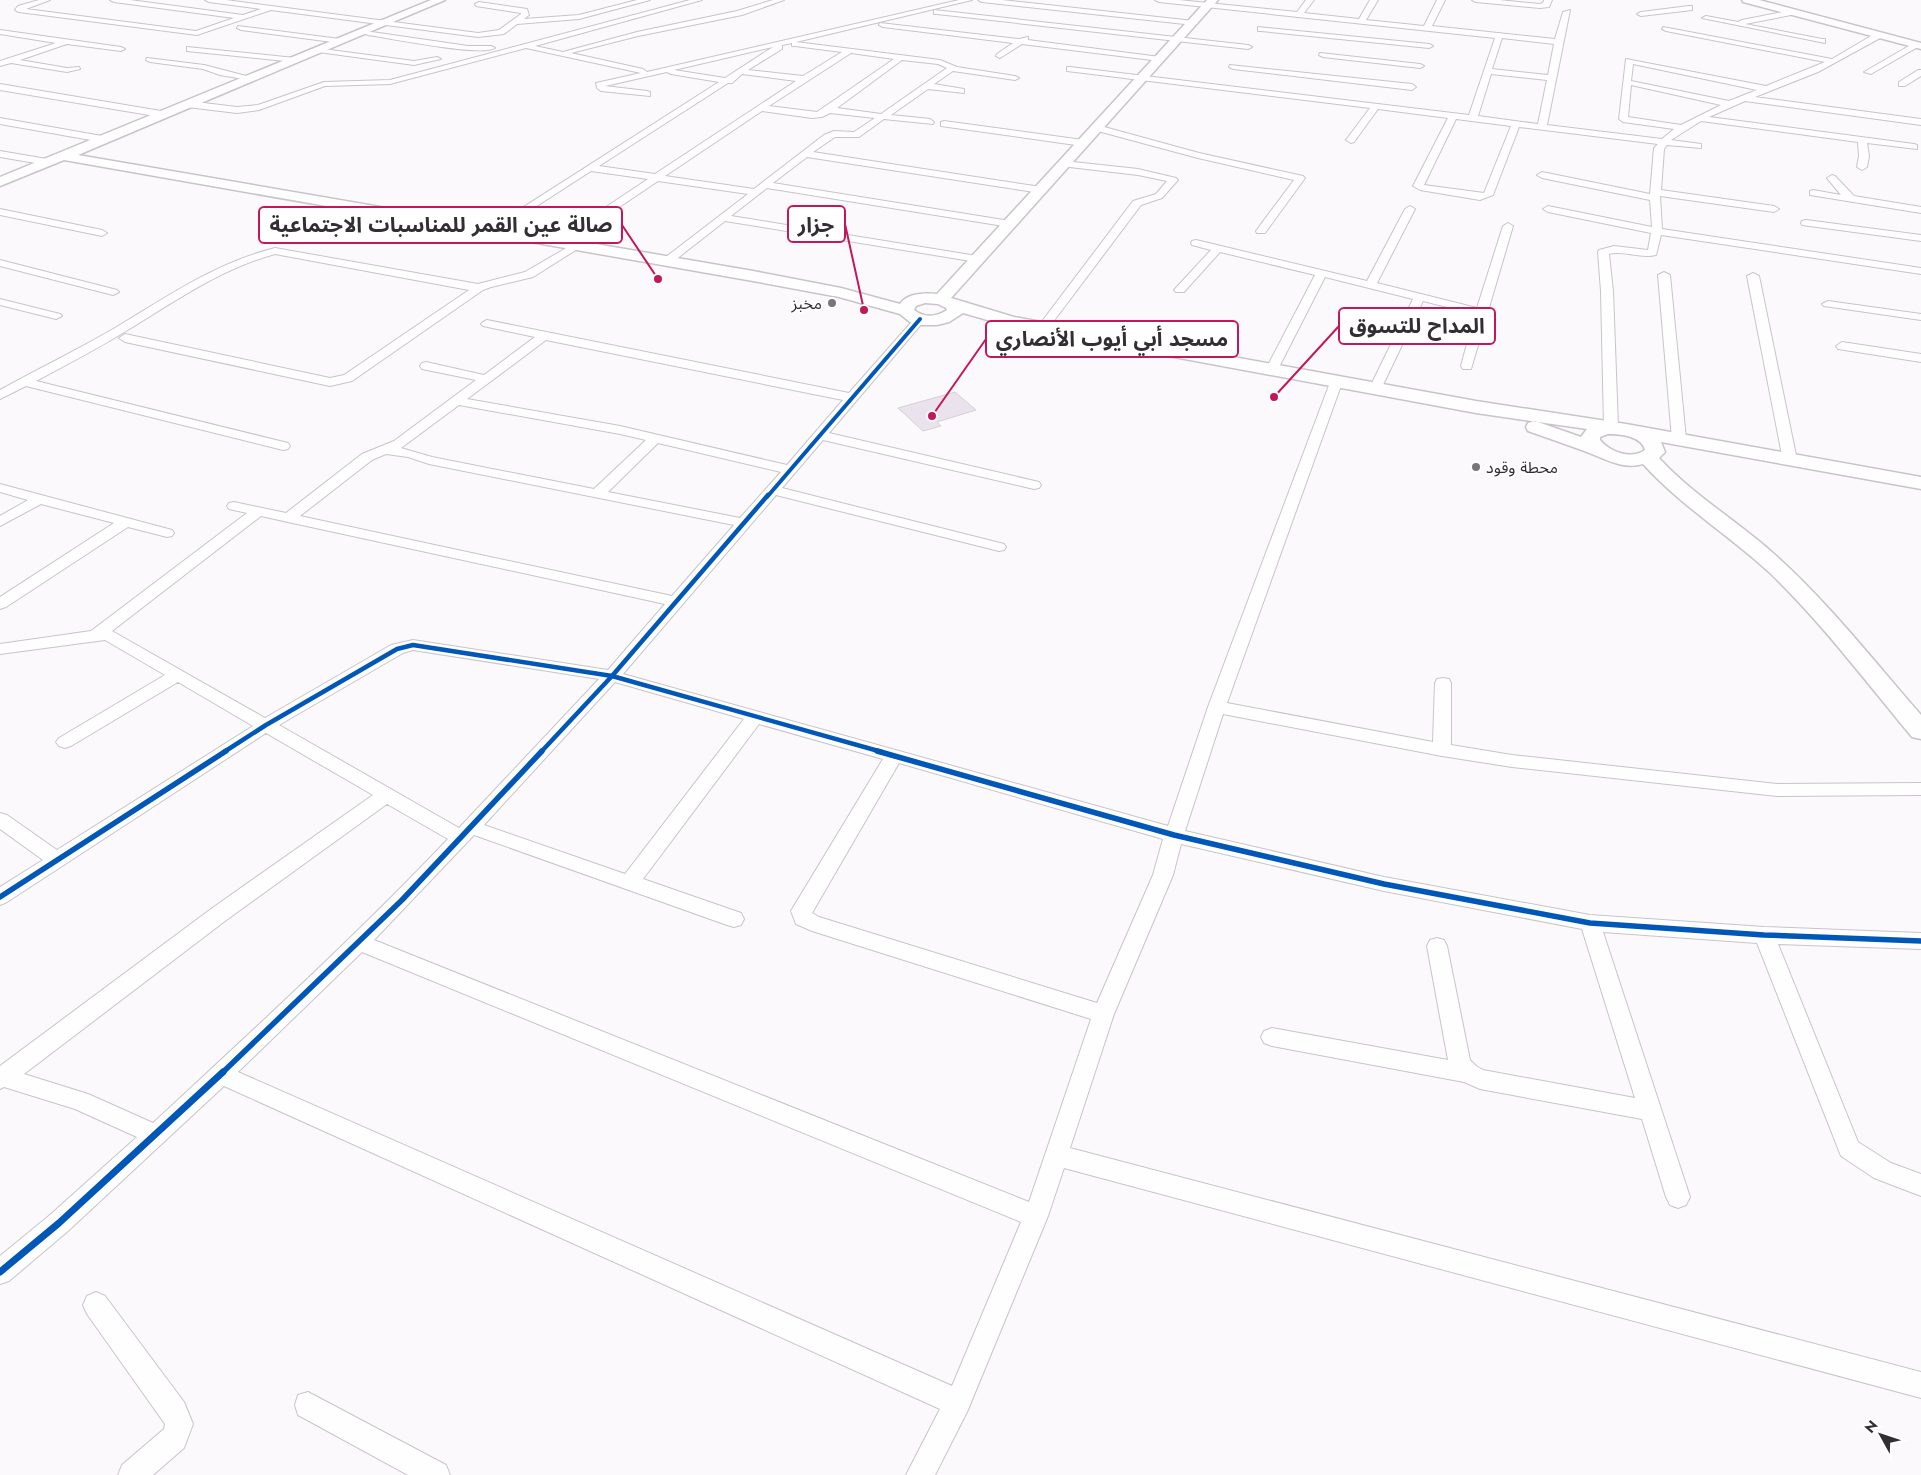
<svg xmlns="http://www.w3.org/2000/svg" width="1921" height="1475" font-family="Jost,'Noto Sans Arabic',sans-serif">
  <rect width="100%" height="100%" fill="#fcf9fd"/>
  <path fill="#eae2ec" stroke="#d4d1d5" d="M955,392L976,410L937,422L941,426L923,431L898,408Z"/>
  <g fill="none" stroke-linecap="round" stroke-linejoin="round">
    <g stroke="#c8c4c9" stroke-width="2">
      <g id="street">
        <path d="M39,0H50L26,9L196,31L234,18L114,2L110,0H130L243,15L261,9L209,2L205,0H226L478,33L499,30L521,14V13L476,6L475,4L479,2L527,9L529,15L524,19L579,15L637,0H650L579,19L517,24L504,34L478,37L271,10L197,35L19,12L15,10L18,6Z"/>
        <path d="M690,0H702L535,46L563,52L637,32L737,11L773,0H784L742,15L638,36L571,53L643,69L647,72L959,0H972L796,42L940,60L957,67L1015,76L1019,78L1015,80L953,71L934,84L964,89V93L928,89L891,115L930,119L934,122L933,124L884,119L859,137H835L813,152L1041,187L1046,190L1041,193L807,157L773,183L1010,221L1015,224L1010,227L767,188L731,216L977,256L982,259L977,262L725,221L670,264L666,265L661,262L662,260L748,194L658,181L563,245H555L554,243L555,241L648,179L591,171L495,233L491,234L486,231L719,82L671,74L667,72L605,86L647,91L650,92V96L601,91L597,88L596,83L641,73L526,48L390,84L325,86L259,110L237,113L187,107L183,104L187,101L237,107L258,105L324,82L390,80ZM792,43V46H795L842,52L803,76L748,70L782,49V45ZM773,47L725,78L674,70ZM851,53L894,59L817,112L769,106ZM902,60L938,64L947,68L881,114L837,108ZM742,74L796,81L655,174L599,166L728,83H732ZM762,111L812,118L822,117L830,113L875,118L854,132L834,131L824,135L754,189L665,176Z"/>
        <path d="M978,0H1002L1194,21L1198,23L1194,25L982,2Z"/>
        <path d="M1155,0H1179L1297,12L1306,0H1314L1304,13L1359,19L1370,0H1378L1366,20L1424,26L1437,0H1445L1432,26L1555,39L1563,12L1570,10L1547,125L1662,139L1674,129L1623,122L1619,119L1626,59L1766,86L1825,62L1666,31L1662,29L1663,27L1832,59L1876,33H1882V37L1818,72L1755,97L1921,119V125L1745,101L1709,117L1914,144L1917,145V149L1867,143L1869,156L1867,167L1862,170L1857,167L1859,156L1858,142L1701,121L1671,140L1701,144V148L1667,145L1664,149L1661,190L1774,206L1779,209L1774,212L1660,196L1662,229L1921,268V274L1661,235L1656,255C1640,259 1624,250 1609,254L1613,291L1618,427L1616,430H1606L1604,427L1601,291L1598,252L1599,250L1614,246L1648,250L1651,233L1548,212L1543,209L1548,206L1652,227L1650,200L1542,178L1537,175L1542,172L1650,194L1654,148L1658,144L1519,127L1493,195L1480,200L1420,190L1413,186L1448,118L1378,109L1354,142L1351,143L1346,140L1370,108L1067,71V67H1070L1469,115L1495,38L1159,2ZM1502,38L1554,44L1548,75L1492,69ZM1633,64L1757,90L1729,101L1631,81ZM1491,74L1547,80L1538,124L1478,116ZM1631,85L1721,105L1681,125L1628,117ZM1456,119L1511,126L1484,193L1424,185Z"/>
        <path d="M1472,0H1499L1540,4L1543,3L1544,0H1552L1549,7L1540,8L1476,2Z"/>
        <path d="M1689,6H1692V10L1641,16L1637,14L1641,12Z"/>
        <path d="M934,10L1248,45L1252,47L1248,49L937,14H934Z"/>
        <path d="M1793,10L1797,12L1796,14L1745,24L1822,39H1825V43L1702,18L1706,16L1738,22L1742,20Z"/>
        <path d="M880,23L1019,39L1028,37V40L1160,57L1164,59L1160,61L1022,44L1000,58L996,56L997,54L1013,43L883,27L879,25Z"/>
        <path d="M238,26L340,39L344,41L340,43L241,30L237,28Z"/>
        <path d="M1258,27L1429,44L1433,46L1429,48L1261,31H1258Z"/>
        <path d="M0,30L121,47L125,49L121,51L67,44L20,60L67,68L79,67L80,69L67,72L11,63L0,66V61L56,43L0,34Z"/>
        <path d="M365,31L468,46H491L495,48C482,57 389,38 368,35L364,33Z"/>
        <path d="M1914,43L1921,45L1871,74L1864,72Z"/>
        <path d="M187,47L295,58L299,60L295,62L187,51Z"/>
        <path d="M315,48L414,61L437,57L441,59L414,65L318,52H315Z"/>
        <path d="M1320,53L1420,64L1424,66L1420,68L1323,57L1319,55Z"/>
        <path d="M147,58L204,65L254,78L250,80L220,75L203,69L150,62L146,60Z"/>
        <path d="M1230,65L1412,84L1416,87L1412,90L1233,69L1229,67Z"/>
        <path d="M1918,70H1921V76L1905,86H1899V82Z"/>
        <path d="M0,84L161,111L165,114L161,117L0,90Z"/>
        <path d="M0,118L102,136L107,139L102,142L0,124Z"/>
        <path d="M944,121L1083,140L1088,143L1083,146L941,126V122Z"/>
        <path d="M1097,125L1199,153L1303,176L1305,178L1265,233H1257L1256,231L1294,180L1198,158L1094,130L1093,128Z"/>
        <path d="M0,151L47,159L52,162L47,165L0,157Z"/>
        <path d="M1064,161L1138,169L1176,178L1178,180L1162,198L1141,205L1047,330L1043,332L1037,328L1133,201L1156,194L1167,181L1138,175L1061,166V162Z"/>
        <path d="M1832,175L1835,176L1854,196L1921,207V213L1810,195V191L1813,190L1841,195L1827,178Z"/>
        <path d="M1410,206L1415,209L1377,283L1477,308L1503,226L1508,223L1513,226L1471,369H1463L1461,366L1475,314L1423,301L1382,387L1376,391L1372,390L1370,387L1413,299L1325,277L1278,369L1272,373L1268,372L1266,369L1315,275L1220,252L1184,292H1176L1174,290L1211,250L1192,245L1191,243L1192,241L1196,240L1367,281L1405,209Z"/>
        <path d="M0,209L102,230L107,233L102,236L0,215Z"/>
        <path d="M1806,220L1921,235V241L1802,225L1801,223L1802,221Z"/>
        <path d="M575,243L580,246L579,248L533,277L491,287L483,290L352,381L330,386L125,342L119,338L125,334L330,378L344,375L469,290L275,254C220,269 174,302 126,331C97,349 66,365 36,381L288,443L290,446L288,449L283,450L26,386L0,399V390C38,369 77,350 115,328C167,297 215,263 275,248L478,284L525,272Z"/>
        <path d="M0,260L117,290L119,292L113,295L0,266Z"/>
        <path d="M1664,272L1670,275L1686,439L1679,443L1672,439L1658,275Z"/>
        <path d="M1753,273L1759,276L1797,460L1790,464L1783,460L1747,276Z"/>
        <path d="M0,299L60,314L62,316L56,319L0,305Z"/>
        <path d="M1828,301L1921,314V320L1824,306L1822,304Z"/>
        <path d="M920,316L926,319L924,321L829,433L1039,482L1041,485L1039,488L1034,489L823,440L782,488L1004,544L1006,547L1004,550L999,551L776,495L623,674L1168,826L1208,707L1331,380L1337,376L1341,377L1343,380L1227,703L1433,742L1435,683L1437,679L1443,678L1449,679L1451,683V745L1512,755L1777,784L1921,783V795L1777,796L1512,767L1442,756L1223,714L1185,831L1384,877L1590,915L1764,927L1921,933V949L1778,944L1858,1142L1891,1163L1921,1174V1196L1874,1178L1841,1156L1757,943L1603,932L1690,1197L1686,1205L1678,1208L1670,1205L1666,1197L1642,1119L1480,1089L1464,1082L1272,1046L1264,1043L1261,1037L1264,1031L1272,1028L1448,1060L1427,946L1430,940L1437,938L1444,940L1447,946L1470,1060L1476,1066L1483,1070L1635,1098L1582,929L1384,891L1181,844L1173,875L1114,1014L1070,1148L1921,1372V1398L1064,1168L1048,1216L967,1412L935,1475H906L940,1409L224,1086L68,1231L9,1281L0,1284V1256L50,1215L137,1137L75,1109L4,1087L0,1089V1066L211,909L373,795L266,733L7,902L0,905V887L43,860L0,829V813L7,815L57,850L253,726L178,682L71,746L65,748L59,746L56,742L59,738L165,675L105,640L0,654V644L91,631L247,513L229,509L227,506L229,503L234,502L286,513L362,454L394,441L476,380L422,369L420,366L422,363L426,362L484,375L535,337L483,326L481,324L483,322L487,320L849,393L916,317ZM546,340L843,400L787,465L620,426L467,399ZM459,405L620,434L646,440L594,489L432,457L401,448ZM658,443L781,472L740,518L608,492ZM386,454L408,457L429,464L734,525L672,596L300,516L372,460ZM261,516L288,522L665,604L608,670L413,640L391,645L265,718L112,631ZM413,650L599,679L459,828L279,725L403,653ZM615,682L744,719L625,874L484,825ZM759,724L883,759L791,911L796,924L812,931L1091,1019L1029,1202L374,940L474,835L727,925L734,927L741,925L744,919L741,913L643,879ZM899,763L1163,839L1153,875L1097,1003L819,917L812,913ZM387,804L448,839C354,938 253,1030 153,1123L88,1094L24,1074L225,921ZM362,952L1021,1222L952,1386L238,1072Z"/>
        <path d="M1842,342L1921,354V362L1838,349L1836,346Z"/>
        <path d="M0,484L172,530L174,533L172,536L167,537L128,527L6,607L0,609V597L114,523L41,504L0,526V516L28,500L0,492Z"/>
        <path d="M96,1292L105,1296L184,1402L193,1424L184,1448L153,1475H118L122,1465L164,1429L165,1424L87,1314L83,1305L87,1296Z"/>
        <path d="M308,1392L446,1465L450,1475H408L298,1415L295,1405L298,1395Z"/>
      </g>
    </g>
    <g stroke="#c8c4c9" stroke-width="3">
      <g id="secondary">
        <path d="M431,0H445L78,155L753,271L841,288L900,304C907,293 925,293 937,294L1207,0H1218L951,298L1014,317L1476,401L1626,424L1921,477V489L1661,442L1665,452L1659,458C1693,495 1736,520 1773,553C1827,601 1873,660 1921,715V739L1912,737C1866,682 1822,623 1770,573C1729,535 1681,506 1643,464C1622,470 1606,459 1587,452C1568,445 1548,438 1528,431L1526,427L1528,423L1535,421L1581,437L1587,429L1476,413L1012,327L963,313L949,322L937,325H922L910,322L900,314L839,297L753,281L64,160L0,186V177ZM925,303L938,304L946,308L947,310C936,317 924,318 914,310L916,306ZM1608,434C1620,434 1642,436 1645,450C1631,460 1610,452 1600,440V437Z"/>
        <path d="M1742,0H1759L1921,43V49L1743,2Z"/>
      </g>
    </g>
    <use href="#street" fill="#fffeff" fill-rule="evenodd"/>
    <use href="#secondary" fill="#fffeff" fill-rule="evenodd"/>
    <g stroke="#fff" stroke-width="6">
      <path id="cycleway-far3" d="M767,497L920,319"/>
    </g>
    <g stroke="#fff" stroke-width="8">
      <g id="cycleway-far2">
        <path d="M224,752L266,725L397,649L413,645L612,676L882,752"/>
        <path d="M541,752L612,676L768,495"/>
      </g>
    </g>
    <g stroke="#fff" stroke-width="9">
      <g id="cycleway-far1">
        <path d="M877,751L1174,835L1384,884L1590,923L1764,935L1921,941"/>
        <path d="M0,897L226,751"/>
        <path d="M222,1073L402,900L542,751"/>
      </g>
    </g>
    <g stroke="#fff" stroke-width="10">
      <path id="cycleway" d="M0,1272L59,1223L223,1072"/>
    </g>
    <use href="#cycleway-far3" stroke="#0057b8" stroke-width="4"/>
    <use href="#cycleway-far2" stroke="#0057b8" stroke-width="4.5"/>
    <use href="#cycleway-far1" stroke="#0057b8" stroke-width="5.5"/>
    <use href="#cycleway" stroke="#0057b8" stroke-width="7"/>
  </g>
  <g fill="#79757a" stroke="#fff" stroke-width="2">
    <circle cx="832" cy="303" r="5"/>
    <circle cx="1476" cy="467" r="5"/>
  </g>
  <g text-anchor="middle" stroke-width="4.5" stroke-linejoin="round" paint-order="stroke">
    <g font-size="16" fill="#322e33" stroke="#fff" text-anchor="end">
      <text x="822" y="309">مخبز</text>
      <text x="1486" y="473" text-anchor="start">محطة وقود</text>
    </g>
  </g>
  <path fill="none" stroke="#c2185b" stroke-width="2" d="M864 310L845 224M658 279L622 225M1274 397L1339 326M932 416L986 339"/>
  <g fill="#c2185b" stroke="#fff" stroke-width="2">
    <circle cx="864" cy="310" r="5"/>
    <circle cx="658" cy="279" r="5"/>
    <circle cx="1274" cy="397" r="5"/>
    <circle cx="932" cy="416" r="5"/>
  </g>
  <g fill="#fff" stroke="#c2185b" stroke-width="2">
    <rect x="788" y="206" width="57" height="36" rx="5"/>
    <rect x="259" y="207" width="363" height="36" rx="5"/>
    <rect x="1339" y="308" width="156" height="36" rx="5"/>
    <rect x="986" y="321" width="252" height="36" rx="5"/>
  </g>
  <g font-size="21" text-anchor="middle" font-weight="bold" fill="#322e33">
    <text x="816" y="232">جزار</text>
    <text x="441" y="232">صالة عين القمر للمناسبات الاجتماعية</text>
    <text x="1417" y="333">المداح للتسوق</text>
    <text x="1112" y="346">مسجد أبي أيوب الأنصاري</text>
  </g>
  <g transform="translate(1881 1435) rotate(310)" stroke="#ffffff" stroke-width="4" paint-order="stroke">
  <path d="M0-4L9 19L0 12L-9 19Z" fill="#322e33"/>
  <text y="-8" font-size="14" font-weight="bold" text-anchor="middle" fill="#322e33">N</text>
  </g>
</svg>
